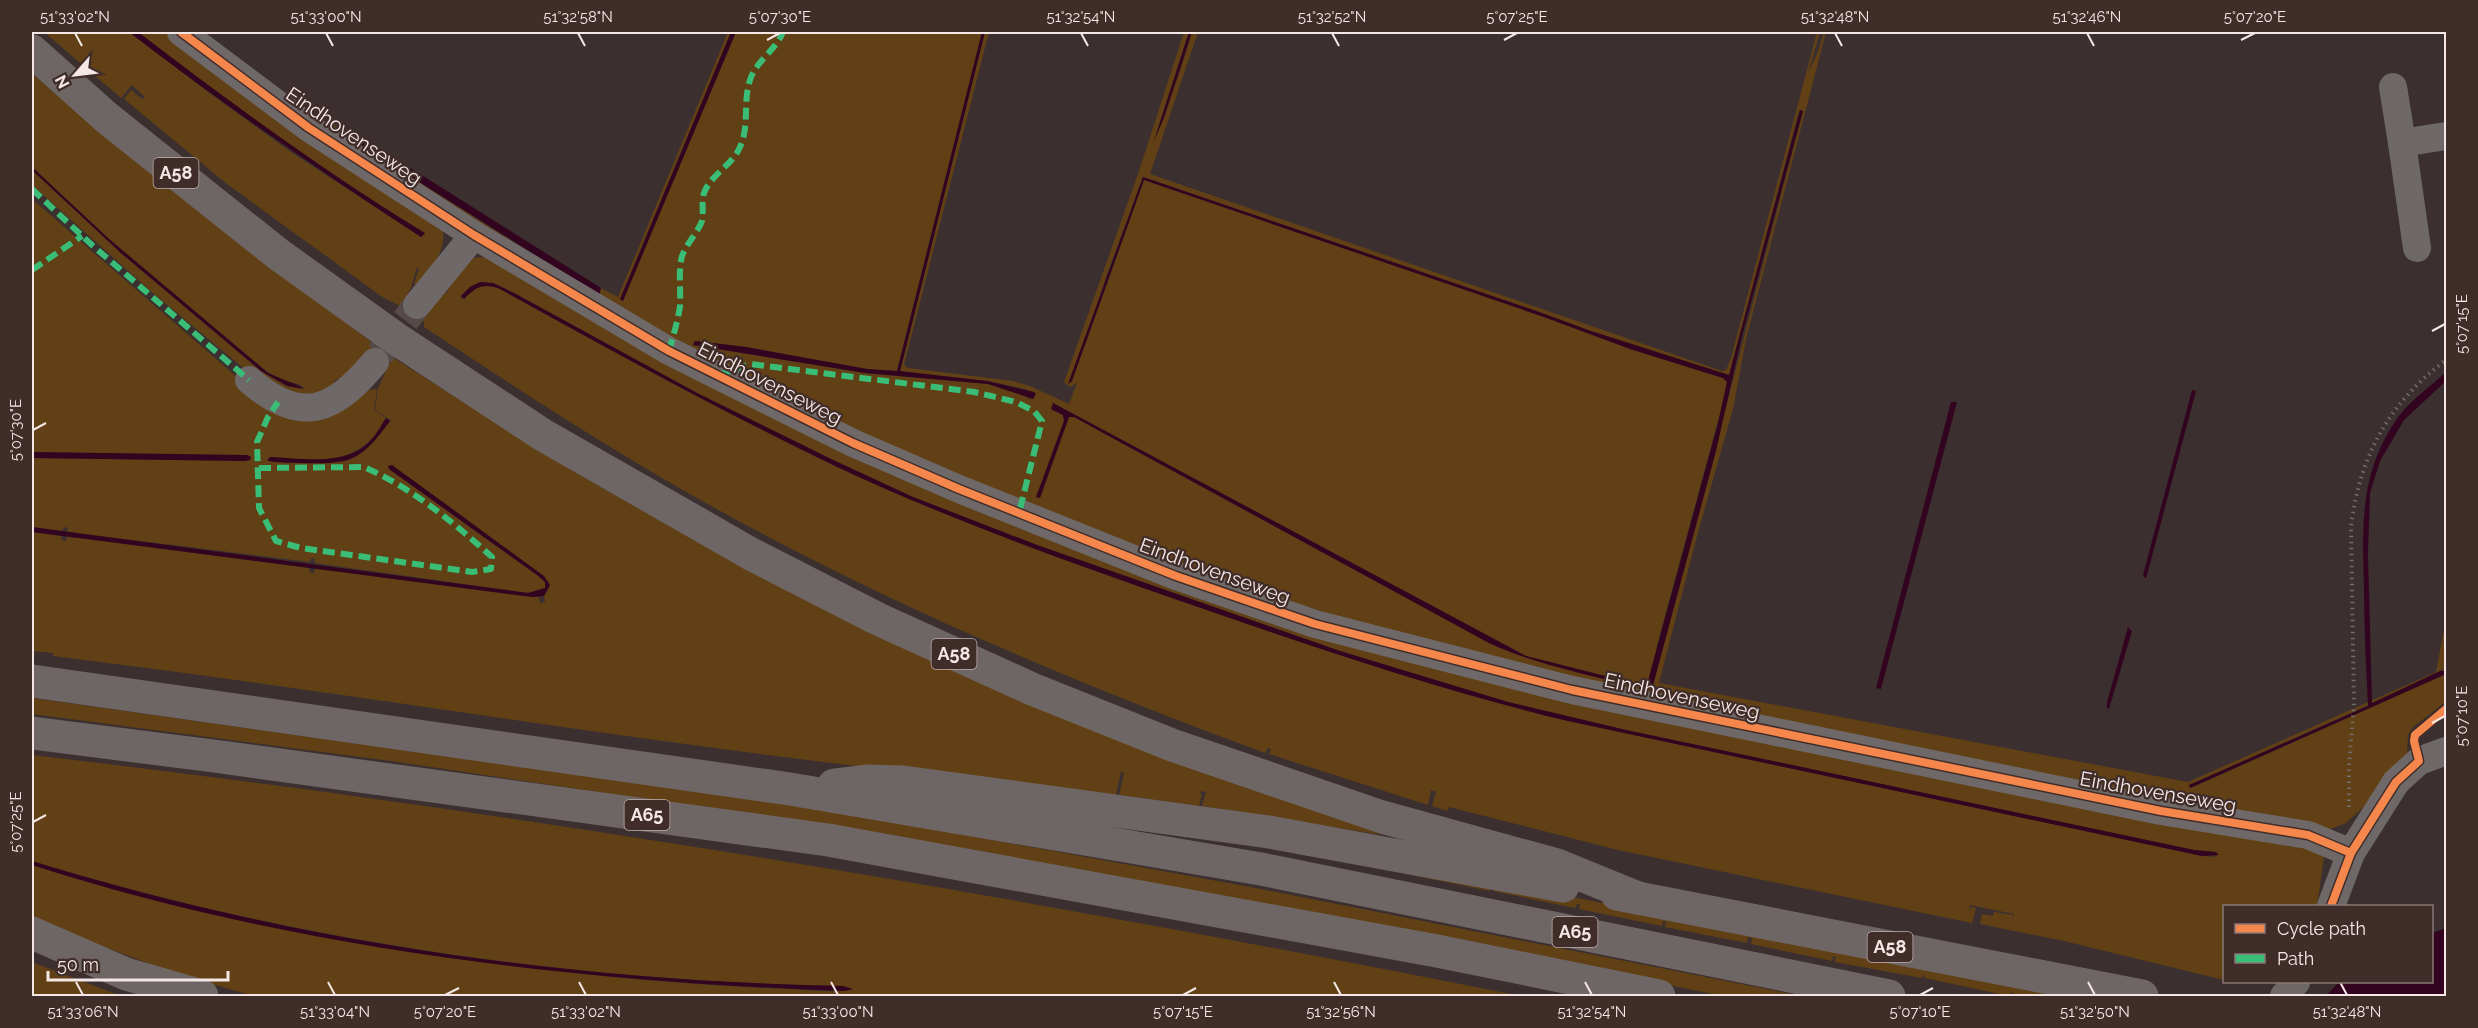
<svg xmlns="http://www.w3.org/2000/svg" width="2478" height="1028" font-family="Raleway,sans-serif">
  <rect width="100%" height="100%" fill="#3b302f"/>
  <g fill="#624015" fill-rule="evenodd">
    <path d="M44,32H129L204,89L288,150L421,237L425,234L357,191L256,122L138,32H168L443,231C446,252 429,270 419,287L414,284L419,268L417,267L411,288L402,305L400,306L381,296L227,184L124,99L131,90L142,99L145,97L132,85L121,98Z"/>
    <path d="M728,32H731L620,299L623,300L736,32H982L897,371L867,369L746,347L695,341L693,345L865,373L988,384L1022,394L1031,400L1026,389L987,381L900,372L985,32H989L904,365L908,368L1013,381L1030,386L1069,404L1077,383L1070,387L1064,382L1139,171L1184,32H1189L1154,140L1180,71L1192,32H1198L1150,174L1722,371L1726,370L1731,358L1817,32H1820L1808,73L1818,52L1824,32H1826L1746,339L1733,409L1697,536L1659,683L2188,782L2436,672L2446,619V671L2443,672V669H2441L2440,673L2190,785L2191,788L2446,674V696L2444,703L2412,728L2408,735L2407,756L2368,803L2346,823L2328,830L1599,697L1192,571L772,397L403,184L322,120L363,138L359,144L578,283L599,295L601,288L618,297ZM1799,111H1803C1752,304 1704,496 1652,688L1657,645L1725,395L1727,381L1723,378L1630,349L1544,317L1144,180L1084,348L1107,274L1143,177L1542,313L1587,330L1729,375ZM1053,403L1526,656L1621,680C1575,672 1531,662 1489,643L1074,417H1069L1040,497H1037L1064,421L1063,415L1052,410Z"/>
    <path d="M32,74L166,186L375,345L348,374L334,381L329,399L270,390L154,294L32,185V170L121,253L261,371L287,386L304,388L299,384L283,381L267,372L109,239L32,167Z"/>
    <path d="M32,199L262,399L377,389L374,410L386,418C380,427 375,438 366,444C341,465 301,460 270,462H338L373,443L390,421H392L375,410L378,389L392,357L576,473L758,576L1382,835L1202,806L1206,792L1201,791L1200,793L1202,794L1199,806L1119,795L1124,773L1121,772L1116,795C1021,785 927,775 832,763C572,731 313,688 53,656V653L32,651V532L62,536L61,540L66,541L67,537L89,539L310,568L309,572L314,573L315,568L539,597L540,603L545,602L544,596L550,585L461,515L391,465L389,469L537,575L545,582V588L528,593L315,563V559L311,558L310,562L67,532L68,528L64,527L62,531L32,527V458L245,461L250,456L32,452Z"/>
    <path d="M485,257L648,345L1302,622L2280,837L2324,856L2317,906H2224V980L2064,941L1980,924L1982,914L1993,916L1994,912L2013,915L2012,922L2014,914L1970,905L1969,913L1971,907L1976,908L1972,923L1618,850L1449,807L1447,811L1432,806L1436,792L1431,790L1428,805L1269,754L1271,749L1268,748L1265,753C1073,682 885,603 706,503C609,449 516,388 424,327V322L420,320L437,298L450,290L445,291L470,258ZM480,282L493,283L514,293L697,393L831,459L913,497L1037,545L1340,651L1508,702L1626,730L2194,850L2216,852L2215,857L2202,856L1568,721C1443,691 1322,650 1201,608C1077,565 952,521 833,465C719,410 608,349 498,288C483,283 475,287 464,299L474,306L460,297L470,287Z"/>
    <path d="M32,698L770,802L943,831L1261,889L1801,996H1723L1409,933L733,812L391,761L32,714Z"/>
    <path d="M32,755C531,813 1028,898 1521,996H254L176,974L32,919V865C234,926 434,960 644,980C692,984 740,987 789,989C809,990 831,993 852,990L843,986C570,981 293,941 32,861Z"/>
    <path d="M1406,874L1508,884L2063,996H2012L2013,993L2011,992L2009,996L1925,978L1923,974L1922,978L1835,962L1836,957L1833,956L1832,961L1751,944L1752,938L1748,937L1747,943L1665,927L1666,921H1663L1662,926L1579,909L1580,904H1577L1575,908L1493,891L1494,887L1491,886L1490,891Z"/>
    <path d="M32,962L121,996H32Z"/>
  </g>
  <g fill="#32041f">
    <path d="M129,32H138C231,103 325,172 425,233L421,237C321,172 224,105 129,32Z"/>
    <path d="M731,32H736L623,301L620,299L634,266Z"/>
    <path d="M982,32H985L900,371L987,381L1034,392L1036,394L1033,399L988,384L865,373L693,345L695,341L746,347L867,369L897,371Z"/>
    <path d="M1189,32H1192L1164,118L1154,141Z"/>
    <path d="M1800,110L1803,111L1742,336L1716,451L1652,689L1646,688L1718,423L1727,382L1723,378L1630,349L1544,317L1144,180L1072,381L1068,384L1143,177L1542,313L1588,330L1729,375Z"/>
    <path d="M363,138L601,288L599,295L359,144Z"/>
    <path d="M32,167L109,239L267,372C277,378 298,384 304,389L287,386L261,371L121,253L32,170Z"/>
    <path d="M480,282L493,283L514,293L697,393L831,459L913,497L1037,545L1340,651L1508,702L1626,730L2194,850L2216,852L2219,855L2202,856L1568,721C1443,691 1322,650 1201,608C1077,565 952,521 833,465C719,410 609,349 498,288C483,283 475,287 464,299L461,296L470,287Z"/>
    <path d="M2446,372V381L2404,420L2380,461L2370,493L2368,553L2372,703L2440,671H2446V674L2190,788L2189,785L2368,706C2366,666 2364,627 2364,587C2362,523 2360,470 2399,416C2412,399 2431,386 2446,372Z"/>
    <path d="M2192,390L2196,391L2146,579L2143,575Z"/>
    <path d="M1951,402H1957L1881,689L1876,688Z"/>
    <path d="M1053,403L1526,656L1621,680V683C1576,672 1530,662 1489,643L1074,417H1069L1040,498L1036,497L1064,421L1063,415L1051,409Z"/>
    <path d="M386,418L390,421C359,463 351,464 299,463C289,462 276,464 267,460L270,457C301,458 346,467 370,441C376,435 381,426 386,418Z"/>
    <path d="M32,452L247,455L251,457L250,460L245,461L32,458Z"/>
    <path d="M392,465L544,576L550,585L544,596L532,597L32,532V527L62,531L528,593L545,588V582L537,575L389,469L388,466Z"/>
    <path d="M2128,627L2132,631L2109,709L2107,708V702Z"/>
    <path d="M32,861C293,942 570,981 843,986L853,989L844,991C570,981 293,949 32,865Z"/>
    <path d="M2446,928V996H2326L2339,982H2432V933Z"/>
  </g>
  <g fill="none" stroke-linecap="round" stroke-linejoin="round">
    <path stroke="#574b4a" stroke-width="28" stroke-dasharray="28 14" stroke-linecap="butt" d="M380,354L417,305"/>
    <path stroke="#726c6a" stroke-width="4" stroke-dasharray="1.5 4.5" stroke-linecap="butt" d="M2349,807V766L2354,704L2351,526C2360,455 2389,403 2446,360"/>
    <g stroke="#6e6968" stroke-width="28">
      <path d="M181,32L309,128L474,235L669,351L853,443L959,489L1176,576L1315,624L1572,690L2161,811L2308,835L2351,853"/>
      <path d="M2393,87L2402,143L2446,136"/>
      <path d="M2402,143L2417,248"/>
      <path d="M417,305L474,235"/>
      <path d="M249,380C302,426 334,411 375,362"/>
      <path d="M2331,906L2351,853L2396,782L2419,761L2446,751"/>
      <path d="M2284,996L2296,982"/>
    </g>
    <g stroke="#6e6665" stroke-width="33">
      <path d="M32,51L107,118L278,254L395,338L543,435L751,554L878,619L1032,689L1172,745L1382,817L1557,865L1638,898"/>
      <path d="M32,681L790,789L1261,869L1889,996"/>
      <path d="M32,733L214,756L828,840L1437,951L1659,996"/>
      <path d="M834,785L866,781L903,782L1269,832L1563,886"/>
      <path d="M1617,894L2142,996"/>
      <path d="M32,933L126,974L202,996"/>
    </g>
    <g stroke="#3abd76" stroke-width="6" stroke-dasharray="12 6" stroke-linecap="butt">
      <path d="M32,189L93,246L249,380"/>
      <path d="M32,270L82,236"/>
      <path d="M669,351C673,336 678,321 680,306C681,291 678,271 682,256C687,243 698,232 702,221C704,212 701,202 704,193C710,176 729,167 738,151C751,127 742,104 750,80C756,61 776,50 783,32"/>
      <path d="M718,375L750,364L974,392L1016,402L1034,411L1042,421L1019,513"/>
      <path d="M259,468L364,467C412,488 453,522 492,557L491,569L472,572L301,548L276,541L259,508L257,442L268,417L278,402"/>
    </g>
    <g stroke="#402d2a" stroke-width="11">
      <g id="cycleway">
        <path d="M181,32L309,128L474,235L669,351L853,443L959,489L1176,576L1315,624L1572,690L2161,811L2308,835L2351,853"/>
        <path d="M2331,906L2351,853L2396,782L2419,761L2414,741L2415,735L2446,709"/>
      </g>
    </g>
    <use href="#cycleway" stroke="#f5874c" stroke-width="8"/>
  </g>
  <path fill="none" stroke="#f4e7e5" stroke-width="2" d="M75,33L82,46M326,33L333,46M578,33L585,46M1081,33L1088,46M1332,33L1339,46M1835,33L1842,46M2087,33L2094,46M767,40L780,33M1504,40L1517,33M2241,40L2255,33M2432,331L2445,324M33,430L46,423M2432,723L2445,716M33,822L46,815M76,982L83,995M328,982L335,995M579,982L586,995M831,982L838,995M1334,982L1341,995M1585,982L1592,995M2088,982L2095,995M2340,982L2347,995M445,995L459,988M1183,995L1196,988M1920,995L1933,988"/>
  <g text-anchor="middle" stroke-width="4.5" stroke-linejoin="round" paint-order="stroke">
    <g fill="#402d2a" stroke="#beafad" stroke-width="1.5">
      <rect x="153.5" y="158" width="45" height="30" rx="4.5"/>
      <rect x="931.5" y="639" width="45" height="30" rx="4.5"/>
      <rect x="624.5" y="800" width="45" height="30" rx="4.5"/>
      <rect x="1552.5" y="917" width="45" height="30" rx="4.5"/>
      <rect x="1867.5" y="932" width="45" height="30" rx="4.5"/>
    </g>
    <g font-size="18" font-weight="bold" fill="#f4e7e5">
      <text x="176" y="179">A58</text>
      <text x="954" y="660">A58</text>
      <text x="647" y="821">A65</text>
      <text x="1575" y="938">A65</text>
      <text x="1890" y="953">A58</text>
    </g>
    <g font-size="20" fill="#f4e7e5" stroke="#402d2a">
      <text transform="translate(354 136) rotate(34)" y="7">Eindhovenseweg</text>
      <text transform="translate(770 383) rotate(27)" y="7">Eindhovenseweg</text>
      <text transform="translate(1215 571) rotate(20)" y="7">Eindhovenseweg</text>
      <text transform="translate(1682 696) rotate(12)" y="7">Eindhovenseweg</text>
      <text transform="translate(2158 792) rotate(10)" y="7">Eindhovenseweg</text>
    </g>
  </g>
  <rect width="2478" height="1028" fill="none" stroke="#402d2a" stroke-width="66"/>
  <rect x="2223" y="905" width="210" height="78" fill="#402d2a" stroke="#887775" stroke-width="1.5"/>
  <rect x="2235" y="924" width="30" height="9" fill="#f5874c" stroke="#887775" stroke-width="1.5"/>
  <text x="2277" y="935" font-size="18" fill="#f4e7e5">Cycle path</text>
  <rect x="2235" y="954" width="30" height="9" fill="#3abd76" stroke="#887775" stroke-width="1.5"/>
  <text x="2277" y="965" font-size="18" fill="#f4e7e5">Path</text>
  <g transform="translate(75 75) rotate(242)" stroke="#402d2a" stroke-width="4.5" paint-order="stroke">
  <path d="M0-4.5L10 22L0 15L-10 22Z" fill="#f4e7e5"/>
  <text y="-9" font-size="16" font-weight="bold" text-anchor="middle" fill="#f4e7e5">N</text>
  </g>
  <path d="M48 971v9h180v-9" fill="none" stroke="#f4e7e5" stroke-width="3"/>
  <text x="57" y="971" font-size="18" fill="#f4e7e5" stroke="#402d2a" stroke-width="4.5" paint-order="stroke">50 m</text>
  <rect x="33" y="33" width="2412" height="962" fill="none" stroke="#f4e7e5" stroke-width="2"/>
  <g font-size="15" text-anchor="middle" fill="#f4e7e5">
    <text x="75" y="22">51°33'02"N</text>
    <text x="326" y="22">51°33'00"N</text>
    <text x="578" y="22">51°32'58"N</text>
    <text x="780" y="22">5°07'30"E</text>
    <text x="1081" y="22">51°32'54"N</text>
    <text x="1332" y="22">51°32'52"N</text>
    <text x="1517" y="22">5°07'25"E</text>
    <text x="1835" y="22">51°32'48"N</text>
    <text x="2087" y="22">51°32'46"N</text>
    <text x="2255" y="22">5°07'20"E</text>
    <text transform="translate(2462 324) rotate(-90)" y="5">5°07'15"E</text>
    <text transform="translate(16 430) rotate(-90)" y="5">5°07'30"E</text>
    <text transform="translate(2462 716) rotate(-90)" y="5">5°07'10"E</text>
    <text transform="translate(16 822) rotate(-90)" y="5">5°07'25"E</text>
    <text x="83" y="1017">51°33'06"N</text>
    <text x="335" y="1017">51°33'04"N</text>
    <text x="445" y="1017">5°07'20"E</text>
    <text x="586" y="1017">51°33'02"N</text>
    <text x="838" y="1017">51°33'00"N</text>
    <text x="1183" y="1017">5°07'15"E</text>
    <text x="1341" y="1017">51°32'56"N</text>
    <text x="1592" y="1017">51°32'54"N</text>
    <text x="1920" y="1017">5°07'10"E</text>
    <text x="2095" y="1017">51°32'50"N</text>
    <text x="2347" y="1017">51°32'48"N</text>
  </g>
</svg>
